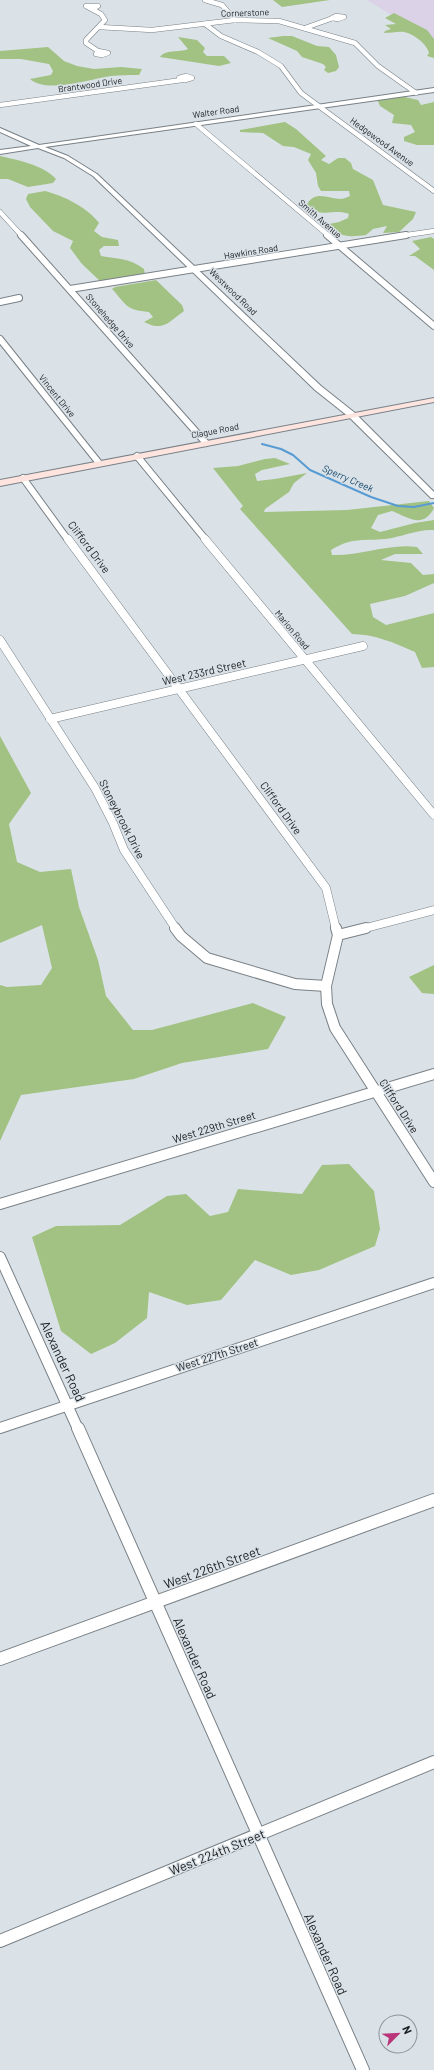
<svg xmlns="http://www.w3.org/2000/svg" width="434" height="2070" font-family="Barlow,sans-serif">
  <rect width="100%" height="100%" fill="#dae2e8"/>
  <path fill="#dbd2e7" d="M367,0H434V41Z"/>
  <g fill="#a1c282">
    <path d="M273,0H330L282,7Z"/>
    <path d="M394,13L427,30L434,39V58L427,56L429,53C427,44 414,34 404,32C399,31 391,33 384,33L385,31L391,29L385,25L396,24L385,18Z"/>
    <path d="M283,36H292L317,46L329,47L336,55L339,67L336,71L328,73L324,70L326,67L323,64L302,57L297,51L268,38Z"/>
    <path d="M178,37L197,40L205,48L203,52L207,56H224L231,63L219,66L160,57C165,49 179,53 188,49Z"/>
    <path d="M48,47L64,61L77,66L94,69L121,67L142,69L139,75C129,75 120,75 111,76C90,79 47,94 30,79L51,75L53,71L49,64L21,59H0V51Z"/>
    <path d="M400,96L418,100L421,105L434,102V145H417L404,141V137L415,132L411,125L392,123L394,115L380,106L377,99Z"/>
    <path d="M285,122L296,129L326,156L321,160L329,164L338,158H345L351,163L353,169L373,180L383,205L416,212L413,219L399,232L383,233L387,226L373,229L366,235C351,237 337,238 329,224L339,222L348,218L349,214C333,208 324,219 306,206C315,189 328,199 341,199C343,199 347,197 350,196L349,191H321L318,186L316,173L308,160L311,154L294,147L283,146L263,133L240,132V130Z"/>
    <path d="M0,156C17,160 44,165 56,179L53,183L28,187L8,179H0Z"/>
    <path d="M45,191C64,196 87,207 99,223L94,231L102,237L118,240L119,246H104L99,250L101,256C117,259 130,258 144,269L145,275L100,281L82,264L70,248L73,241L53,231L30,207L26,199L28,194Z"/>
    <path d="M431,237L434,239V270L415,256H409L420,249L412,241Z"/>
    <path d="M156,280L182,305L184,311C168,322 164,332 144,322L153,317L149,312C125,310 127,305 112,289L115,287Z"/>
    <path d="M275,458L290,464L262,470L255,474L257,481L275,479L307,473L294,483L289,492L265,509L264,512L347,510L429,501L434,508C423,529 409,518 392,511L378,515L371,528L380,532L415,523L434,520V530C417,529 402,537 385,539C364,541 352,537 331,550L332,555C361,556 389,543 417,547L423,554H395L381,560L411,563L423,575L434,574V583L405,596L370,604L373,617L386,625L434,613V667L422,668L415,652C395,643 374,634 352,634L240,509L243,506L213,468L238,466L265,459Z"/>
    <path d="M0,736L31,793L9,824L17,862L40,872L71,869L79,907L98,960L106,996L133,1030H152L253,1003L286,1017L268,1049L182,1063L134,1079L21,1095L0,1141V985L7,987L41,985L52,968L42,925L0,943Z"/>
    <path d="M434,965V994L422,993L409,977Z"/>
    <path d="M349,1164L374,1191L380,1229L375,1246L319,1270L291,1275L255,1260L221,1300L187,1305L149,1292L147,1318L115,1343L91,1354L61,1331L32,1237L56,1226L120,1225L167,1196L186,1194L210,1216L228,1212L238,1189L302,1194L322,1165Z"/>
  </g>
  <g fill="none" stroke-linecap="round" stroke-linejoin="round">
    <path stroke="#589bd3" stroke-width="2" d="M262,444L281,449L293,455L310,470L371,497L398,506L414,507L434,503"/>
    <g stroke="#798086" stroke-width="5.5">
      <g id="minor-far4">
        <path d="M205,0L222,5L235,20"/>
        <path d="M94,8L98,6H86L101,14L105,20L86,40V43L98,51"/>
        <path d="M336,16L344,17L338,19L332,18Z"/>
        <path d="M205,24L221,36L258,52L281,66L301,93L434,191"/>
        <path d="M99,27L152,30L235,20L279,21L355,43L378,66L416,93"/>
        <path d="M305,28L333,18"/>
        <path d="M98,51L108,53L102,55L96,54Z"/>
        <path d="M186,76L192,78L185,80L179,78Z"/>
        <path d="M0,105L182,80"/>
        <path d="M196,124L329,236"/>
        <path d="M0,212L22,236"/>
        <path d="M400,236L434,231"/>
      </g>
    </g>
    <g stroke="#798086" stroke-width="8">
      <g id="minor-far3">
        <path d="M21,235L206,443"/>
        <path d="M327,235L434,326"/>
        <path d="M70,289L406,235"/>
        <path d="M0,302L19,298"/>
        <path d="M0,339L99,463"/>
        <path d="M137,456L206,540"/>
        <path d="M23,478L68,540"/>
      </g>
    </g>
    <g stroke="#798086" stroke-width="9">
      <g id="minor-far2">
        <path d="M68,539L326,888L336,929"/>
        <path d="M205,539L434,815"/>
        <path d="M0,640L95,788L113,823L124,850L176,929"/>
        <path d="M50,719L363,646"/>
        <path d="M362,929L434,910"/>
      </g>
    </g>
    <g stroke="#798086" stroke-width="12">
      <g id="minor-far1">
        <path d="M175,928L181,936L207,958L295,984L326,986"/>
        <path d="M336,928L338,935L326,986L327,1004L335,1028L434,1182"/>
        <path d="M338,935L366,928"/>
        <path d="M0,1204L434,1074"/>
        <path d="M0,1257L78,1429"/>
        <path d="M0,1428L434,1283"/>
      </g>
    </g>
    <g stroke="#798086" stroke-width="14">
      <g id="minor">
        <path d="M78,1428L363,2070"/>
        <path d="M0,1659L434,1500"/>
        <path d="M0,1941L434,1762"/>
      </g>
    </g>
    <g stroke="#798086" stroke-width="2">
      <path id="tertiary" d="M434,88V92L45,147L68,156L97,174L321,386L355,413L434,492V498H431L349,417L315,390L93,176L64,158L38,148L0,154V150L31,146L0,132V128L39,145Z"/>
    </g>
    <g stroke="#798086" stroke-width="2">
      <path id="secondary" d="M434,398V402L0,486V480Z"/>
    </g>
    <use href="#minor-far4" stroke="#fff" stroke-width="4.5"/>
    <use href="#minor-far3" stroke="#fff" stroke-width="6"/>
    <use href="#minor-far2" stroke="#fff" stroke-width="8"/>
    <use href="#minor-far1" stroke="#fff" stroke-width="10"/>
    <use href="#minor" stroke="#fff" stroke-width="12"/>
    <use href="#tertiary" fill="#fff" fill-rule="evenodd"/>
    <use href="#secondary" fill="#fee4df" fill-rule="evenodd"/>
  </g>
  <g text-anchor="middle" stroke-width="3" stroke-linejoin="round" paint-order="stroke">
    <g font-size="9" fill="#1b1e20" stroke="#dae2e8">
      <text transform="translate(245 13) rotate(-2)" y="3">Cornerstone</text>
      <text transform="translate(90 85) rotate(-8)" y="3">Brantwood Drive</text>
      <text transform="translate(216 112) rotate(-8)" y="3">Walter Road</text>
      <text transform="translate(382 142) rotate(36)" y="3">Hedgewood Avenue</text>
      <text transform="translate(320 219) rotate(41)" y="3">Smith Avenue</text>
      <text transform="translate(251 252) rotate(-9)" y="3">Hawkins Road</text>
      <text transform="translate(233 292) rotate(44)" y="3">Westwood Road</text>
      <text transform="translate(110 321) rotate(49)" y="3">Stonehedge Drive</text>
      <text transform="translate(57 396) rotate(51)" y="3">Vincent Drive</text>
      <text transform="translate(215 431) rotate(-11)" y="3">Clague Road</text>
      <text transform="translate(292 630) rotate(50)" y="3">Marion Road</text>
    </g>
    <g font-size="10" font-style="italic" fill="#114469" stroke="#dae2e8">
      <text transform="translate(348 478) rotate(23)" y="4">Sperry Creek</text>
    </g>
    <g font-size="11" fill="#1b1e20" stroke="#dae2e8">
      <text transform="translate(89 547) rotate(53)" y="4">Clifford Drive</text>
      <text transform="translate(204 672) rotate(-13)" y="4">West 233rd Street</text>
      <text transform="translate(281 808) rotate(54)" y="4">Clifford Drive</text>
      <text transform="translate(122 819) rotate(63)" y="4">Stoneybrook Drive</text>
      <text transform="translate(399 1106) rotate(57)" y="4">Clifford Drive</text>
      <text transform="translate(214 1127) rotate(-17)" y="4">West 229th Street</text>
      <text transform="translate(217 1355) rotate(-18)" y="4">West 227th Street</text>
    </g>
    <g font-size="13" fill="#1b1e20" stroke="#dae2e8">
      <text transform="translate(63 1361) rotate(65)" y="5">Alexander Road</text>
      <text transform="translate(212 1567) rotate(-20)" y="5">West 226th Street</text>
      <text transform="translate(195 1658) rotate(66)" y="5">Alexander Road</text>
      <text transform="translate(217 1852) rotate(-22)" y="5">West 224th Street</text>
      <text transform="translate(326 1954) rotate(66)" y="5">Alexander Road</text>
    </g>
  </g>
  <g transform="translate(398 2034) rotate(66)"><circle r="19" fill="#dae2e8" stroke="#8e9498"/>
  <path d="M0-3L7 15L0 10L-7 15Z" fill="#b93479"/>
  <text y="-6" font-size="11" font-weight="bold" text-anchor="middle" fill="#1b1e20">N</text>
  </g>
</svg>
